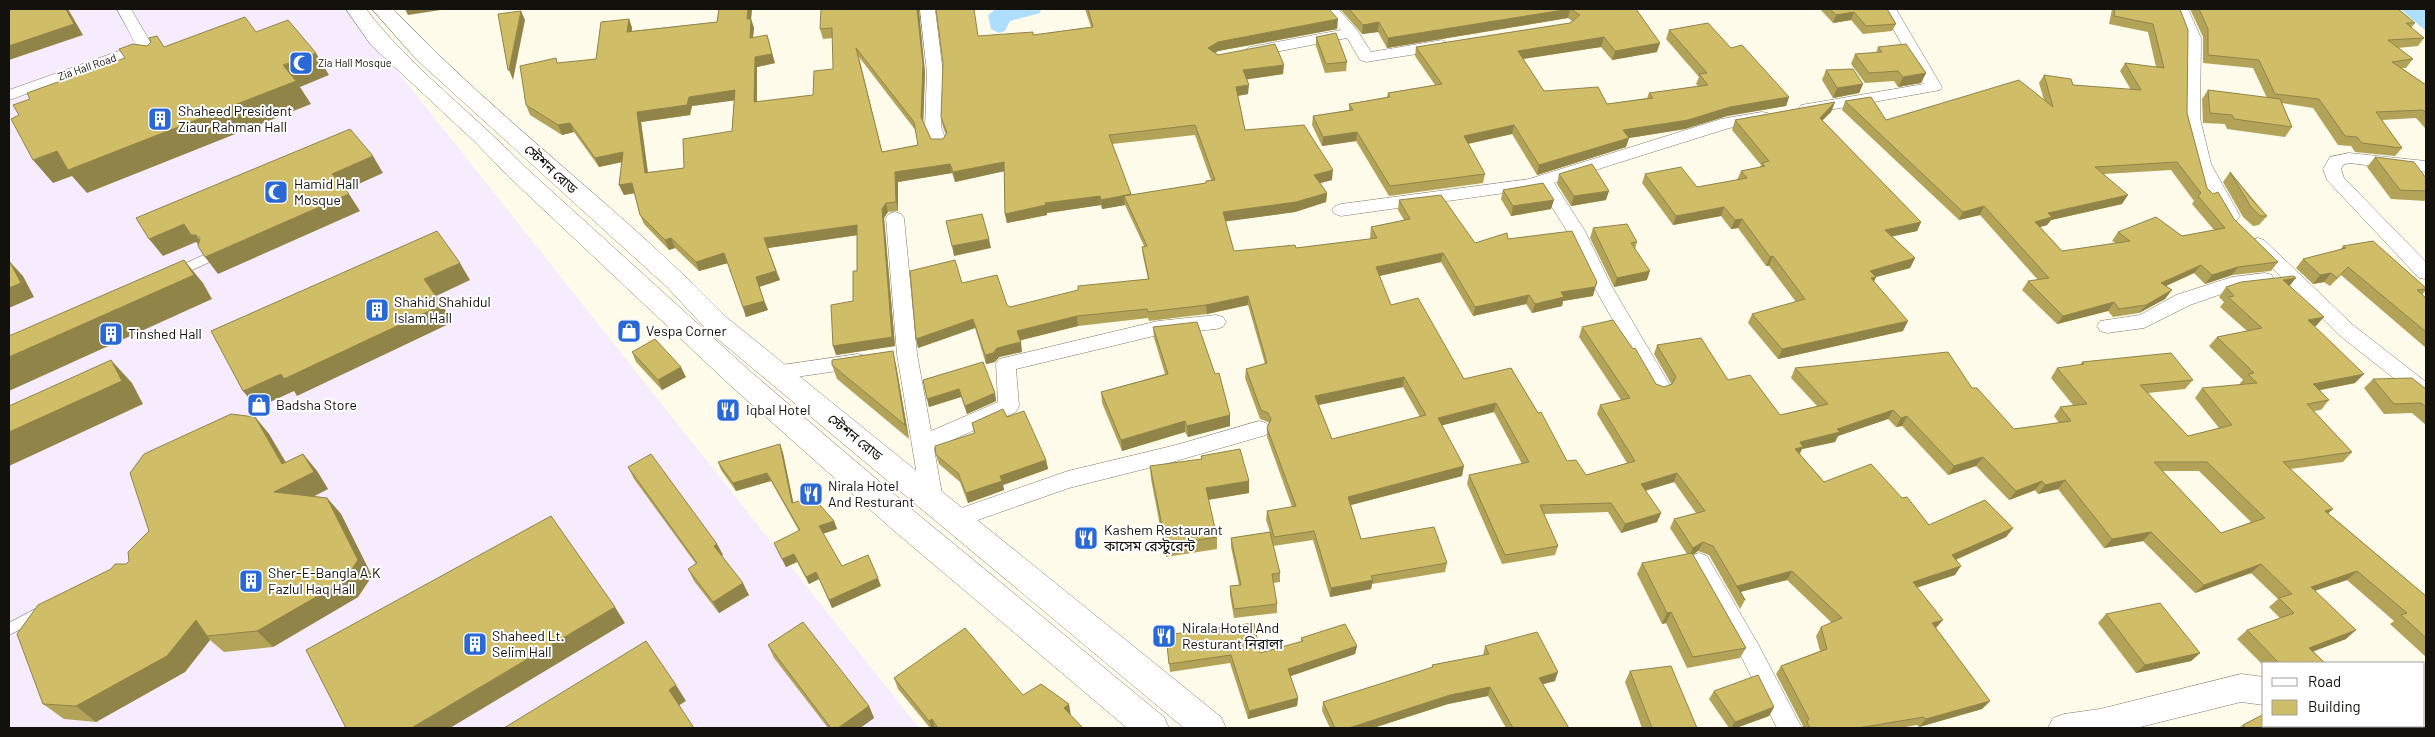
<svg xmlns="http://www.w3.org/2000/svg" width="2435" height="737" font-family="Barlow,'Noto Sans Bengali',sans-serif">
  <rect width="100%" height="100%" fill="#fefbea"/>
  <path fill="#f6ecfd" d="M9,9H348L919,728H9Z"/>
  <g fill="#addffc">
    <path d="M996,9H1041L1040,13L1010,21L1005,31L999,33L991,29L988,15Z"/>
    <path d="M2400,9H2426V31Z"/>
  </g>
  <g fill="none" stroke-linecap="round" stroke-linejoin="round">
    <g stroke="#7d7a6b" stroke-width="10">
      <path id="service-far1" d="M177,272L208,258"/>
    </g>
    <g stroke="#7d7a6b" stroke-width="12">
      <path id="service" d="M9,629L39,613"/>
    </g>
    <g stroke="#7d7a6b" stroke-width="1">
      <g id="minor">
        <path d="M117,9H131L155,50L153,53H142L9,100V90L136,45Z"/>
        <path d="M920,9H935L943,73L941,127L947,143L945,147H933L925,127L927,73Z"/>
        <path d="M1323,9H1338L1357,30L1371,52L1442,40L1450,45L1442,50L1366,62L1360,60L1347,38L1250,57L1242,52L1250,47L1341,30Z"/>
        <path d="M1882,9H1896L1942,87L1940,90L1807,114L1801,113L1799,109L1801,105L1807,104L1924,84Z"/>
        <path d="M2174,9H2188L2201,38L2200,118L2211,164L2240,216L2237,220L2231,222L2225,220L2193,164L2184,118L2185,38Z"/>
        <path d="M1762,112L1768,113L1770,117L1768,121L1729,128L1554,183L1585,231L1611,285L1671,387L1668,392L1661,395L1654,392L1593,285L1567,231L1540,188L1341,216L1335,214L1332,210L1335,206L1341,204L1529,179L1721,119Z"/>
        <path d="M2349,153L2426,161V172L2349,163L2343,165L2341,169L2344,178L2426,262V279L2419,278L2327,180L2323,169L2330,157Z"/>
        <path d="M895,212L901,214L904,218L917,354L931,431L998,402L996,364L999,359L1158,321L1216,315L1223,317L1226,322L1223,327L1216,329L1158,335L1016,369L1019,406L1016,412L934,448L943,500L940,506L932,509L924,506L921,500L897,354L886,218L889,214Z"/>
        <path d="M2258,238L2264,240L2353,325L2426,382V401L2419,398L2339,335L2252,248L2249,244L2252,240Z"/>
        <path d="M2265,273L2272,275L2274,280L2272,285L2233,290L2190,305L2144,328L2107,333L2100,331L2097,326L2100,321L2140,315L2176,295L2232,277Z"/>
        <path d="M858,354L865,356L868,361L865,366L858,368L775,380L768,378L765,373L768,368L775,366Z"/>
        <path d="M1259,421L1266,423L1269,429L1266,435L1176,461L1069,488L955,528L947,525L944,519L947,513L1068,471L1176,445Z"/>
        <path d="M1699,553L1707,556L1758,644L1802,728H1777L1742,658L1688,563L1691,556Z"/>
      </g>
    </g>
    <g stroke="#7d7a6b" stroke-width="1">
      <g id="tertiary">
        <path d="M2241,674L2264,677V705L2241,702L2136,728H2048L2053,718L2064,714L2100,709Z"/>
        <path d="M2383,726H2423L2424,728H2384Z"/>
      </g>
    </g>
    <g stroke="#7d7a6b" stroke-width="1">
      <g id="primary">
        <path d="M346,9H366C409,66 474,114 524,166L751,372L914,511L1164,717L1169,728H1127L892,529L731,386L508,176L474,141L371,45Z"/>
        <path d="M372,9H393C497,119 621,208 726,317L1221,717L1226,728H1184L708,331L667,287L417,60Z"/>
      </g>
    </g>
    <use href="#service-far1" stroke="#fff" stroke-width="9"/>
    <use href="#service" stroke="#fff" stroke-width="11"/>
    <use href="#minor" fill="#fff" fill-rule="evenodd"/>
    <use href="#tertiary" fill="#fff" fill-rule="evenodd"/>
    <use href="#primary" fill="#fff" fill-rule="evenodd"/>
  </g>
  <g fill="#b2a359" fill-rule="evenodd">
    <path d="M719,9H752L751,19L754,28L753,37L775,63L757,67V102L813,95L833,69V38L823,39L820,29L918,9L925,73L923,122L931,139H943L946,135L943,127L941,117L978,36L1033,35L1091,27L1085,9H1329L1337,29L1218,51L1215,53L1218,55L1283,74L1246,79L1248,94L1238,96L1245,130L1332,180L1320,183L1327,193L1326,202L1295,212L1225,221L1234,251L1296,248L1371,239L1370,237L1371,227L1404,220L1398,210L1399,200L1475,243L1508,239L1593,296L1563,301L1562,306L1532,313L1526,304L1473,316L1441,262L1379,276L1391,305L1464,379L1511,368L1567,461L1586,475L1627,463L1597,414L1600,405L1621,400L1579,337L1582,327L1656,384L1664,387L1672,385L1654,354L1657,345L1728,380L1780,415L1817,406L1791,378L1795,368L1972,388L2014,429L2059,423L2054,416L2060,407L2073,405L2051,378L2057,368L2080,365L2082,362L2193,380L2185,389L2148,393L2188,436L2219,428L2195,398L2202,388L2241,385L2240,383L2243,380L2209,346L2217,337L2247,331L2220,307L2224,302L2219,297L2226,287L2289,286L2316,326H2314L2355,383L2320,390L2329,400L2321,410L2314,411L2352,452L2343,462L2290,469L2333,509L2328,513L2426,596V657L2390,624L2394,621L2347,580L2315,591L2346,639L2313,651L2325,663H2264V666L2237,639L2247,630L2280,618L2269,607L2278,599L2251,573L2195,593L2143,541L2104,548L2058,489L2038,494L2035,490L2009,500L1976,466L1948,475L1902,426L1896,427L1888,419L1838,436L1835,442L1802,449L1800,454L1824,482L1902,498L1929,525L2013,528L2006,537L1956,560L1955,575L1917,587L1936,628L1990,701L1982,709L1919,727L1917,725L1900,728H1802L1803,726L1776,674L1781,666L1820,651L1816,636L1821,627L1832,623L1787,580L1740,592L1745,600L1740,609L1709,555L1698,551L1693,555L1746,648L1740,658L1687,668L1666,623L1662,624L1637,574L1642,563L1687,554L1670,528L1674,519L1696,513L1674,482L1645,491L1661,513L1657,522L1621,533L1608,512L1544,514L1558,546L1555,555L1502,564L1467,484L1469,475L1522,464L1494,412L1442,425L1462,476L1351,505L1361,539L1447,563L1445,572L1372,584L1371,589L1330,597L1313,540L1273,546L1280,573V582L1273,583L1277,604V613L1234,618L1230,595V586L1239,585L1231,547V538L1270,532L1266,520L1267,511L1292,507L1267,437V428L1269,424L1268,422L1260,419L1245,378L1246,369L1265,364L1248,305L1207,314L1149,321L1148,318L1078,326L1020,340L1022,352L999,357L995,362L986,364L975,328L918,348L962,283L1010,307L1148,279L1143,256L1142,247L1144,246L1125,205L1102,209L1101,205L1047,213V215L1007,223L1005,214L1004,171L955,182L952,173L898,182V211L888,212L884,218L895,346L836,355L853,301L857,271V235L768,248L780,280L759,287L768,310L746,317L728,263L699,271L675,248L669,250L644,224L640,215L634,193L624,195L619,185L622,162L599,167L574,132L562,135L530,115L526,105L558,63L596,59L629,19L632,28V31L717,22ZM859,57L916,131L918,145L882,152ZM734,100L732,131L684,168L648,172L641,122L690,115L692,106ZM1195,135L1211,180L1206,181V183L1131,195L1112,144ZM1403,387L1420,417L1332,439L1318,405ZM2163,471H2199L2251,522L2221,533Z"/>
    <path d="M1340,9H1636L1657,52L1612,60L1601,47L1523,59L1544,91L1607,104L1647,98L1649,93L1698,86L1696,84L1699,77L1666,39L1669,30L1731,48L1789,97L1786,106L1727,116L1685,129L1629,138L1626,147L1537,175L1512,134L1468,144L1485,174L1483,183L1389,196L1356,141L1322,146L1312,125L1313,116L1349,110V104L1387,97L1388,93L1435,85L1415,56L1416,47L1570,23L1572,21L1568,18L1387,48L1378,32L1362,34Z"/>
    <path d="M1820,9H1887L1896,24L1892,31L1863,34L1851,20L1833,23Z"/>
    <path d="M2112,9H2180L2187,113L2207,188L2234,219L2278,262L2271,271L2232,275L2205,284L2194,273L2166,286L2165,299L2139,313L2113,317L2108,311L2057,324L2022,290L2028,281L2038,280L1980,215L1959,220L1842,110L1845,101L1886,120L2044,100L2039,83L2044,75L2073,85L2131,90L2120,71L2125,63L2156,67L2148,32L2109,24ZM2171,170L2194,201L2192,204L2214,230L2182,236L2118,232L2112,241L2116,243L2062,251L2040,227L2047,225L2051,220L2122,204L2104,174Z"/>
    <path d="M2190,9H2398L2415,23L2411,28L2424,38L2418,46L2398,48L2413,59L2406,68H2402L2426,85V129L2416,118L2382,120L2402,148L2395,156L2355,152L2351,146L2338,145L2313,108L2282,103L2292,127L2285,137L2227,129L2225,124L2203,123L2202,99L2208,90L2267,98L2253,68L2203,63V37Z"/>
    <path d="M1316,37L1347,62L1346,71L1325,73L1316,46Z"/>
    <path d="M1878,47L1926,73L1921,83L1898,87L1894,81L1865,83L1851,64L1855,54L1876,53Z"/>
    <path d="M1826,70L1863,84L1859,93L1833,98L1822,80Z"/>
    <path d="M1835,102L1831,112L1822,120L1921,222L1917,231L1892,236L1915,258L1910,268L1876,277L1874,282L1903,331L1778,359L1748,323L1752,314L1796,302L1769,266H1766L1738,228L1731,229L1721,216L1673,225L1642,183L1645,174L1697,187L1737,180L1741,171L1760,167L1761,165L1732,130L1735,120Z"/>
    <path d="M2375,157L2426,178V201L2391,199L2367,167Z"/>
    <path d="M2230,172L2267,216L2259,225L2253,226L2243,217L2223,182Z"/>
    <path d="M1559,174L1606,200L1571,206L1557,184Z"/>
    <path d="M1503,190L1551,209L1511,216L1501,199Z"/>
    <path d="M1593,228L1637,242L1635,249L1647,280L1614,287L1590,238Z"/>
    <path d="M2343,246L2426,288V290L2422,295L2426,298V348L2341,275L2330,286L2324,282L2313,284L2296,268L2303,259L2340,250Z"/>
    <path d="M1153,327L1215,374L1230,415V426L1188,437L1185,432L1122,451L1102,403L1101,392L1165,374L1154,338Z"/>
    <path d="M632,352L686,377L662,390L636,362Z"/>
    <path d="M832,365H896L909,439L837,379Z"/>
    <path d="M2373,379L2426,389V425L2412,413L2384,414L2364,388Z"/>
    <path d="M923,380L995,393L996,401L967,414L961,397L929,407Z"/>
    <path d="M255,417L269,434L286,462L303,454L317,471L328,489L314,496L327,498L341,514L372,576L358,597L273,647L224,652L210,640L185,672L96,722L64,719L43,704L126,564L129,561L149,531Z"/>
    <path d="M1007,417L1046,460L1048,469L1003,485L1004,490L968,503L960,482L939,464L936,455L974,433L972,423Z"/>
    <path d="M780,444L783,453L793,502L834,521L837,529L823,534L842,566L881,586L832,608L819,579L809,584L797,562L786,567L774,543L799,531L771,481L736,491L721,470L718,462Z"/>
    <path d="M1201,456L1249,493L1208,500L1217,537V549L1166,557L1151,479L1150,466L1201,459Z"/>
    <path d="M628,467L717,544L723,555L722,556L749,595L719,613L694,581L688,569L696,564L634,479Z"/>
    <path d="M2106,614L2200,653L2191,661L2136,673L2098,623Z"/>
    <path d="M1166,635L1260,653L1301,642V638L1357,646L1355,654L1290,676L1298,698L1297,706L1248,719L1230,663L1170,672Z"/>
    <path d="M768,645L869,706L874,718L860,728H828L774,658Z"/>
    <path d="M1485,646L1555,681L1543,684L1569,728H1506L1488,696L1448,704L1373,728H1330L1322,711L1323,702L1432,668V665L1483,655Z"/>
    <path d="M1630,671L1697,728H1642L1625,682Z"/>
    <path d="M894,678L1023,695L1071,716L1083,728H930L898,689Z"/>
    <path d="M1714,691L1774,707L1769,716L1736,728H1729L1709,699Z"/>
    <path d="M2243,725L2306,728H2238Z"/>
  </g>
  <g fill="#918448">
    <path d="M66,9H68L83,35L9,60V46Z"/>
    <path d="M405,9H447L408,15Z"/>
    <path d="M748,9H752L751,19L754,28L752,47L750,38L747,19Z"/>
    <path d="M917,9H919L925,73L923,127L921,117Z"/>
    <path d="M1570,9L1568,18L1387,48L1388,38Z"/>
    <path d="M521,11L525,20L513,80L509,70Z"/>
    <path d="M1854,12L1851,20L1833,23L1836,15Z"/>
    <path d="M629,19L632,28L631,41L627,32Z"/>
    <path d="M1338,19L1337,29L1218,51L1208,57V48L1218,42Z"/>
    <path d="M1379,22L1378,32L1362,34L1363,25Z"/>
    <path d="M767,35L775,63L757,67V111L754,102L755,57Z"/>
    <path d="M1604,37L1601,47L1516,60L1518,51Z"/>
    <path d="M1660,43L1657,52L1612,60L1615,51Z"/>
    <path d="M316,53L329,75L300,87L311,104L87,193L72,176L53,183L33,160Z"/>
    <path d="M1284,65L1283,74L1243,80V70Z"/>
    <path d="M1926,73L1921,83L1898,87L1903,77Z"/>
    <path d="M1863,84L1859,93L1833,98L1837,88Z"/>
    <path d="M1249,85L1248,94L1236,96V87Z"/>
    <path d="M735,90L738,100L692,106L690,115L641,122L649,182L645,173L637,112L689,97Z"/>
    <path d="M1789,97L1786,106L1727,116L1685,129L1629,138L1626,147L1537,175L1539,165L1623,130L1730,107Z"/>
    <path d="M1835,102L1831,112L1816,127L1820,118Z"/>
    <path d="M570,123L574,132L562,135L558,125Z"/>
    <path d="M1514,125L1512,134L1462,145L1464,136Z"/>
    <path d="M1357,132L1356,141L1322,146L1323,137Z"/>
    <path d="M623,152L627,161L599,167L595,158Z"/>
    <path d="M373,156L383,173L343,191L332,174Z"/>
    <path d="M1004,162L1005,171L955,182L953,172Z"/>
    <path d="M950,164L952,173L898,182V211L896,202L895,172Z"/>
    <path d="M1333,170L1332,180L1313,185L1314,175Z"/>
    <path d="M632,183L636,193L624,195L619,185Z"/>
    <path d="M1609,191L1606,200L1571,206L1574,196Z"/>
    <path d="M1327,193L1326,202L1295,212L1222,222L1223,212Z"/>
    <path d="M349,194L360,211L218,274L205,257Z"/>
    <path d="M2128,195L2122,204L2051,220L2047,225L2030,230L2035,222L2048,213Z"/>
    <path d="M1100,196L1101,205L1047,213V215L1007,223L1005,214L1045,203Z"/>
    <path d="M1124,196L1125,205L1102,209L1101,200Z"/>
    <path d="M1554,200L1551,209L1511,216L1513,206Z"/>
    <path d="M886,203L888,212L884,218L895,346L836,355L833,346L892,337L882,209Z"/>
    <path d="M1984,206L1980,215L1959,220L1963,212Z"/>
    <path d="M1724,207L1721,216L1673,225L1676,216Z"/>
    <path d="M1742,219L1738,228L1731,229L1735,220Z"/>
    <path d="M1921,222L1917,231L1881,239L1885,230Z"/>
    <path d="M184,224L196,235L209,252L205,253L196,242L163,256L149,239Z"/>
    <path d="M857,225L859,235L768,248L764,238Z"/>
    <path d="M671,238L675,248L669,250L665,240Z"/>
    <path d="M989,239L991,248L954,256L952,246Z"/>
    <path d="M724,253L728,263L699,271L696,262Z"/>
    <path d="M1443,253L1441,262L1375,277L1376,267Z"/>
    <path d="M1773,256L1769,266H1766L1770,257Z"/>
    <path d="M1915,258L1910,268L1872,278L1876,277L1871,287L1870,271Z"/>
    <path d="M184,260L203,283L212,299L9,391V357Z"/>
    <path d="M10,262L23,276L34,297L9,308V288Z"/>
    <path d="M460,263L470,280L434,297L424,279Z"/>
    <path d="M2201,265L2194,273L2155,291L2161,283Z"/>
    <path d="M2238,267L2232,275L2205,284L2212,275Z"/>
    <path d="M776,271L780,280L759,287L756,277Z"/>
    <path d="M1650,271L1647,280L1614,287L1617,278Z"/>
    <path d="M2331,273L2324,282L2313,284L2320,275Z"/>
    <path d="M2296,278L2288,288L2283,280Z"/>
    <path d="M1597,282L1593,296L1563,301L1562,306L1532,313L1535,304L1561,292Z"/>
    <path d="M2172,290L2165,299L2139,313L2146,305Z"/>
    <path d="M1529,295L1526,304L1473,316L1475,307Z"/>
    <path d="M1248,296V305L1207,314L1206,305Z"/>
    <path d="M764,301L768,310L746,317L743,307Z"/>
    <path d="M2114,302L2108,311L2057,324L2063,316Z"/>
    <path d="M442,305L453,322L297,396L294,391L257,408L243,391L281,374Z"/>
    <path d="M1077,316L1078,326L1018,341L1017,331Z"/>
    <path d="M2324,317L2316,326L2300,330L2308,320Z"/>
    <path d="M973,319L975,328L918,348L916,339Z"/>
    <path d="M1908,321L1903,331L1778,359L1782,349Z"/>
    <path d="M1021,342L1022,352L999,357L995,362L986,364L985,355L997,348Z"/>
    <path d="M893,351L896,365L909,439L905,425Z"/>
    <path d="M111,360L132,383L143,404L9,466V432Z"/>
    <path d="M681,367L686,377L662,390L658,380Z"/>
    <path d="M2364,374L2355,383L2305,393L2313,384Z"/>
    <path d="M1404,377L1403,387L1314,406L1315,396Z"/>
    <path d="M959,389L961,397L929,407L927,399Z"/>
    <path d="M995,393L996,401L967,414L965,406Z"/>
    <path d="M1496,403L1494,412L1436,427L1438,418Z"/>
    <path d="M1893,410L1888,419L1838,436L1835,442L1802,449L1798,456L1791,458L1800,442Z"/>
    <path d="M1230,415V426L1188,437L1187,426Z"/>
    <path d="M1907,416L1902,426L1896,427L1901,418Z"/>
    <path d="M255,417L269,434L296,481L303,454L317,471L328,489L289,509L274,492L282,464Z"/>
    <path d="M1185,421V432L1122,451L1121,440Z"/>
    <path d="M780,444L783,453L795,511L792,503Z"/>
    <path d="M1983,457L1976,466L1948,475L1954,466Z"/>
    <path d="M1046,460L1048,469L1003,485L1004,490L968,503L966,493L1000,476Z"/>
    <path d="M1464,466L1462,476L1347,506L1348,497Z"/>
    <path d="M767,473L771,481L736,491L733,483Z"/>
    <path d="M1677,473L1674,482L1637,493L1641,484Z"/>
    <path d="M2065,480L2058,489L2038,494L2045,485Z"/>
    <path d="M1249,481V493L1206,500V488Z"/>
    <path d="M2042,481L2035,490L2009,500L2016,491Z"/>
    <path d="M327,498L341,514L372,576L358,597L273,647L257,631Z"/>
    <path d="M2333,509L2323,518L2325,511Z"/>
    <path d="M1661,513L1657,522L1621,533L1625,524Z"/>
    <path d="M834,521L837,529L822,534L819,526Z"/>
    <path d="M2013,528L2006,537L1945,564L1952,555Z"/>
    <path d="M2151,532L2143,541L2104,548L2112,539Z"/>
    <path d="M1703,542L1698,551L1689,557L1693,548Z"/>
    <path d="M717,544L723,555L720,557L714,546Z"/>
    <path d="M794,554L797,562L786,567L782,559Z"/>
    <path d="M2261,564L2251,573L2195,593L2204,585Z"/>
    <path d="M1961,566L1955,575L1907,591L1913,582Z"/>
    <path d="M1792,571L1787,580L1740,592L1737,586Z"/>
    <path d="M2357,571L2347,580L2301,595L2311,587Z"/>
    <path d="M816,572L819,579L809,584L806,577Z"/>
    <path d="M878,578L881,586L832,608L829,600Z"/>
    <path d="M1373,580L1371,589L1330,597L1331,588Z"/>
    <path d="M743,583L749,595L719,613L713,602Z"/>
    <path d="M615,607L625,623L450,728H414L413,727Z"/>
    <path d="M1671,612L1666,623L1662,624L1667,613Z"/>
    <path d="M196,620L207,636L210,640L185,672L96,722L76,706Z"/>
    <path d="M1943,620L1936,628L1932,623Z"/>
    <path d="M2356,630L2346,639L2299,657L2309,648Z"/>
    <path d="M1357,646L1355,654L1288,677V669Z"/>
    <path d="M2200,653L2191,661L2136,673L2145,665Z"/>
    <path d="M1558,672L1555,681L1536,686L1539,678Z"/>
    <path d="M676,685L686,701L678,706L669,690Z"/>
    <path d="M1490,687L1488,696L1448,704L1373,728H1349L1450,695Z"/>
    <path d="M1298,698L1297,706L1248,719L1249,711Z"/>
    <path d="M1990,701L1982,709L1919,727L1926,719Z"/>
    <path d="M1069,704L1071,716L1064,708Z"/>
    <path d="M869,706L874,718L860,728H838Z"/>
    <path d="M1774,707L1769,716L1736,728H1731L1735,722Z"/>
    <path d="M932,719L935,728H932L929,721Z"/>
  </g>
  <g fill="#cfbd67" stroke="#918448" fill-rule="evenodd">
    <path d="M9,9H66L74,24L9,46Z"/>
    <path d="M719,9H748L747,19H751L750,38L767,35L772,54L755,57L754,102L813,95L814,71L833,69L832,28L820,29L821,9H917L923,64L921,117L931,139H943L947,133L941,117L943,63L936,9H974L978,36L1033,32V35L1093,27L1088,9H1329L1338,19L1218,42L1208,48L1218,55L1275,44L1284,65L1243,70L1249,85L1236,87L1245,130L1304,125L1333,170L1314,175L1327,193L1296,202L1223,212L1234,251L1295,245L1296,248L1377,238L1371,227L1410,219L1399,200L1441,195L1475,243L1507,233L1508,239L1572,231L1597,282L1595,287L1561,292L1564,297L1535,304L1529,295L1475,307L1443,253L1376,267L1391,305L1418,298L1464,379L1511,368L1538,413L1541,412L1567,461L1576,460L1586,475L1635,461L1600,405L1630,398L1582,327L1613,320L1633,349L1635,348L1656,384L1664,387L1672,384L1676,377L1657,345L1701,338L1728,380L1750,375L1780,415L1828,404L1795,368L1948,352L1972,388H1977L2014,429L2071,421L2060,407L2087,404L2057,368L2084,364L2082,362L2171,353L2193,380L2140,385L2188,436L2232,425L2202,388L2257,383L2248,374L2254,373L2217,337L2262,328L2228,297L2234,296L2226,287L2241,282L2294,276L2296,278L2283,280L2324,317L2308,320L2364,374L2313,384L2329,400L2307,404L2352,452L2283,462L2333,509L2325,511L2426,596V638L2401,615L2407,613L2357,571L2311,587L2356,630L2309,648L2325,663H2279L2247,630L2294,613L2279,598L2292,594L2261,564L2204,585L2151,532L2112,539L2065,480L2045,485L2042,481L2016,491L1983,457L1954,466L1907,416L1901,418L1893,410L1837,429L1840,432L1800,442L1803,447L1795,449L1824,482L1871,464L1902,498L1907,497L1929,525L1985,500L2013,528L1952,555L1961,566L1913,582L1943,620L1932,623L1990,701L1926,719L1924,717L1858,728H1810L1807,722L1809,719L1781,666L1827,649L1821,627L1842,618L1792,571L1737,586L1745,600L1713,546L1703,542L1693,548L1674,519L1705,511L1677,473L1641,484L1661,513L1625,524L1611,503L1540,505L1558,546L1505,555L1469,475L1529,462L1496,403L1438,418L1464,466L1348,497L1361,539L1434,527L1447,563L1371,576L1373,580L1331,588L1314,531L1274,537L1267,511L1296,506L1267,428L1271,419L1268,413L1261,410L1246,369L1267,363L1248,296L1206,305L1148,312L1147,309L1077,316L1017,331L1021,342L997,348L993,353L985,355L973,319L916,339L910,271L955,260L962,283L997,275L1007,305L1010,307L1078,290V286L1149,279L1142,247L1147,246L1124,196L1206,183V181L1215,180L1195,125L1109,135L1131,194L1101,200L1100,196L1045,203L1046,205L1005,214L1004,162L953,172L950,164L895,172L896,202L886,203L882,209L892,337L833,346L831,305L853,301V271H857V225L764,238L776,271L756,277L764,301L743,307L724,253L696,262L671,238L665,240L640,215L632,183L619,185L623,152L595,158L570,123L558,125L526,105L520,66L556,58L557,63L596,59L601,22L629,19L627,32L717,22ZM856,48L914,122L918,145L882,152ZM735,90L732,131L683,139L684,168L645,173L637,112L687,105L689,97ZM1404,377L1426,415L1332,439L1315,396ZM2154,462H2207L2265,518L2221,533Z"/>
    <path d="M1349,9H1636L1660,43L1615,51L1604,37L1518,51L1544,91L1598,87L1607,104L1653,98L1649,93L1708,85L1699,74L1707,73L1669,30L1708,23L1731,48L1742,45L1789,97L1730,107L1688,120L1623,130L1629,138L1539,165L1514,125L1464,136L1485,174L1390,186L1357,132L1323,137L1313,116L1353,110L1349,104L1390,97L1388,93L1442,84L1416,47L1570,23L1580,15L1570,9L1388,38L1379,22L1363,25Z"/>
    <path d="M1830,9H1887L1896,24L1866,26L1854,12L1836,15Z"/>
    <path d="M2115,9H2180L2188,30L2187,113L2207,188L2213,194L2218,192L2234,219L2278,262L2238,267L2212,275L2201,265L2161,283L2172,290L2146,305L2119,309L2114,302L2063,316L2028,281L2049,278L1984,206L1963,212L1845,101L1871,97L1886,120L2019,80L2053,107L2044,75L2071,79L2073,85L2141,90L2125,63L2164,68L2153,24L2114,16ZM2177,162L2201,193L2198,196L2225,228L2182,236L2156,217L2118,232L2130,241L2062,251L2035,222L2052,217L2048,213L2128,195L2095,167Z"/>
    <path d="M2199,9H2398L2415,23H2406L2424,38L2388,40L2413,59L2392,62L2426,85V113L2423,110L2376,112L2402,148L2362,143L2357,137L2345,136L2319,99L2275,94L2259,60L2208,55V29Z"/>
    <path d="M521,11L509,70H508L498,14Z"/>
    <path d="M245,17L256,32L288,20L316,53L283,65L296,81L68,170L57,151L33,160L11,119L19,115L13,105L30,99L27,93L125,58L119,49L133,44L147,46L151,42L149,38L157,36L164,47Z"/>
    <path d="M1336,33L1347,62L1326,64L1316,37Z"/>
    <path d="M1906,44L1926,73L1903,77L1898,71L1869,73L1855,54L1882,52L1878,47Z"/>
    <path d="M1853,69L1863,84L1837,88L1826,70Z"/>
    <path d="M2208,90L2280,99L2292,127L2234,119L2232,115L2210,113Z"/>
    <path d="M1835,102L1820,118L1921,222L1885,230L1915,258L1870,271L1876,277L1871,278L1908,321L1782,349L1752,314L1805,299L1773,256L1770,257L1742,219L1735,220L1724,207L1676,216L1645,174L1681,167L1697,187L1747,178L1741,171L1765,166L1762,163L1769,161L1735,120Z"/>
    <path d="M350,129L373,156L332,174L349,194L205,257L198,246L200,238L196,235H191L184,224L149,239L136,218Z"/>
    <path d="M2375,157L2414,162L2426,178V191L2400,190Z"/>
    <path d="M1592,164L1609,191L1574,196L1559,174Z"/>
    <path d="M2230,172L2253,201L2267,216H2260L2251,207Z"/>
    <path d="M1543,183L1554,200L1513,206L1503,190Z"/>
    <path d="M982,214L989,239L952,246L946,221Z"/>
    <path d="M1627,224L1637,242L1631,243L1650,271L1617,278L1593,228Z"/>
    <path d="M437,231L460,263L424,279L442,305L284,379L281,374L243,391L211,331Z"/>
    <path d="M2373,241L2426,288V289L2417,290L2426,298V332L2348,267L2337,278L2331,273L2320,275L2303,259L2346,248L2343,246Z"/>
    <path d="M184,260L194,275L9,357V336Z"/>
    <path d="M9,262H10L21,283L9,288Z"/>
    <path d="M1197,322L1215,374L1219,373L1230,415L1187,426L1185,421L1121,440L1101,392L1168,374L1153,327Z"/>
    <path d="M655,339L681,367L658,380L632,352Z"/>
    <path d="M893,351L905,425L832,365V360Z"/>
    <path d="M111,360L122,381L9,432V406Z"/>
    <path d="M983,362L995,393L965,406L959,389L927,399L923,380Z"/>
    <path d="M2412,378L2426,389V407L2421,403L2394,404L2373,379Z"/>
    <path d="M1003,409L1007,417L1024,411L1046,460L1000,476L1002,481L966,493L958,473L936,455L935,446L975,433L972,423Z"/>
    <path d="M231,414L255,417L282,464L303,454L314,472L274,492L327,498L358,560L344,581L257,631L207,636L196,620L167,656L76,706L43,704L17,634L38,605L111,569L115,564H126L129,561L128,552L149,531L130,473L144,454Z"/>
    <path d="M780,444L792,503L813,497L834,521L819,526L842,566L868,555L878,578L829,600L816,572L806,577L794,554L782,559L774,543L800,530L767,473L733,483L718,462Z"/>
    <path d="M1240,449L1249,481L1206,488L1217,537L1166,545L1150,466L1202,459L1201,456Z"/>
    <path d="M651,454L717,544L714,546L743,583L713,602L688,569L697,563L628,467Z"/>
    <path d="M551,516L615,607L413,727L414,728H346L306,650Z"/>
    <path d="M1270,532L1280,573L1272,574L1277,604L1234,609L1230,586L1241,585L1231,538Z"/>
    <path d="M1692,553L1746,648L1693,657L1671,612L1667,613L1642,563Z"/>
    <path d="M2160,603L2200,653L2145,665L2106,614Z"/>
    <path d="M803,622L869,706L838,728H831L768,645Z"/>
    <path d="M1254,623L1260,653L1303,641L1301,638L1345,624L1357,646L1288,669L1298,698L1249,711L1231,655L1169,664L1166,635Z"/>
    <path d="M965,628L1023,695L1041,684L1069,704L1064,708L1083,728H938L932,719L929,721L894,678Z"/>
    <path d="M1537,632L1558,672L1539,678L1569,728H1513L1490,687L1450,695L1349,728H1335L1323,702L1433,667L1432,665L1489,654L1485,646Z"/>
    <path d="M646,641L676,685L669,690L694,728H504Z"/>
    <path d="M1671,666L1697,728H1652L1630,671Z"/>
    <path d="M1758,675L1774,707L1735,722L1714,691Z"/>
    <path d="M2264,714V726H2303L2306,728H2246L2243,725Z"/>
  </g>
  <defs>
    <g id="mosque-square" transform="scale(1.25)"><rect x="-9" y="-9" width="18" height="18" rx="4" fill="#2a68d5" stroke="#fff"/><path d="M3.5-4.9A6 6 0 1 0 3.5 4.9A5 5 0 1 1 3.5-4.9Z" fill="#fff"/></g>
    <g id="building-square" transform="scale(1.25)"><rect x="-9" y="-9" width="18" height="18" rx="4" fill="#2a68d5" stroke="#fff"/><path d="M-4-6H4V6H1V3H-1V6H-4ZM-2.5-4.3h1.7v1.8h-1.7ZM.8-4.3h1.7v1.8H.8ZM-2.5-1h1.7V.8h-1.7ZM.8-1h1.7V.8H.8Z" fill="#fff"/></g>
    <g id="shop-square" transform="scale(1.25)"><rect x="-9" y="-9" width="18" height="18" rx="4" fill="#2a68d5" stroke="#fff"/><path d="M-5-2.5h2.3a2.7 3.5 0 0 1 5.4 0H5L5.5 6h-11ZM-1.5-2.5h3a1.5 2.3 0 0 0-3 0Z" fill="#fff"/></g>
    <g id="restaurant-square" transform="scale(1.25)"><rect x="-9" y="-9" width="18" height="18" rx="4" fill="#2a68d5" stroke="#fff"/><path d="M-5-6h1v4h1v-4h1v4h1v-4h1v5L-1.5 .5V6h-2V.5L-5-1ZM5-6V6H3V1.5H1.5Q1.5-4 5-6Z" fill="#fff"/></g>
  </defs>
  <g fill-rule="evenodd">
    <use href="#mosque-square" x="301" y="63"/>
    <use href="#building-square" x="160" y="119"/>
    <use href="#mosque-square" x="276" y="192"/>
    <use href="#building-square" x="377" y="310"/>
    <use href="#shop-square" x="629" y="331"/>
    <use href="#building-square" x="111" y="334"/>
    <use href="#shop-square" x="259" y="405"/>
    <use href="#restaurant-square" x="728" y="410"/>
    <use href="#restaurant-square" x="811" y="494"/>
    <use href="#restaurant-square" x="1086" y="538"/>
    <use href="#building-square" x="251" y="581"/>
    <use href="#restaurant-square" x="1164" y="636"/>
    <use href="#building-square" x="475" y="644"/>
  </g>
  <g text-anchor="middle" stroke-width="4" stroke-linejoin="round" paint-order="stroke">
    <g font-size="11" fill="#12110c" stroke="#fff" text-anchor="start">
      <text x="318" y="67">Zia Hall Mosque</text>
    </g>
    <g font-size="11" fill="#12110c" stroke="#fff">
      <text transform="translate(87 67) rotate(-19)" y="4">Zia Hall Road</text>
    </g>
    <g font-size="14" fill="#12110c" stroke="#fff" text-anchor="start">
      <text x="178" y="116">Shaheed President<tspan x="178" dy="16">Ziaur Rahman Hall</tspan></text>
      <text x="294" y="189">Hamid Hall<tspan x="294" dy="16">Mosque</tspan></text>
      <text x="394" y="307">Shahid Shahidul<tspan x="394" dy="16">Islam Hall</tspan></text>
      <text x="646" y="336">Vespa Corner</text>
      <text x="128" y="339">Tinshed Hall</text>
      <text x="276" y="410">Badsha Store</text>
      <text x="746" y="415">Iqbal Hotel</text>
      <text x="828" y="491">Nirala Hotel<tspan x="828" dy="16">And Resturant</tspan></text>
      <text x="1104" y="535">Kashem Restaurant<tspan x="1104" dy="16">কাসেম রেস্টুরেন্ট</tspan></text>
      <text x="268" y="578">Sher-E-Bangla A.K<tspan x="268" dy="16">Fazlul Haq Hall</tspan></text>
      <text x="1182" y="633">Nirala Hotel And<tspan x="1182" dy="16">Resturant নিরালা</tspan></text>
      <text x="492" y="641">Shaheed Lt.<tspan x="492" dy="16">Selim Hall</tspan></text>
    </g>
    <g font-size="14" fill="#12110c" stroke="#fff">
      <text transform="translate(551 169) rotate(42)" y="5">স্টেশন রোড</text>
      <text transform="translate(855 437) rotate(39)" y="5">স্টেশন রোড</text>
    </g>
  </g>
  <rect width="2435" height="737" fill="none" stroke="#12110c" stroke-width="20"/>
  <rect x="2262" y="662" width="162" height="65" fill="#ffffff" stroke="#a0a09e"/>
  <rect x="2272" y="678" width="25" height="8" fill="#ffffff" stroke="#a0a09e"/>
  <text x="2308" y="687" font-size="15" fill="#12110c">Road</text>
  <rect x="2272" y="700" width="25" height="15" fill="#cfbd67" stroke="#a0a09e"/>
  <text x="2308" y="712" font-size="15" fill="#12110c">Building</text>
</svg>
